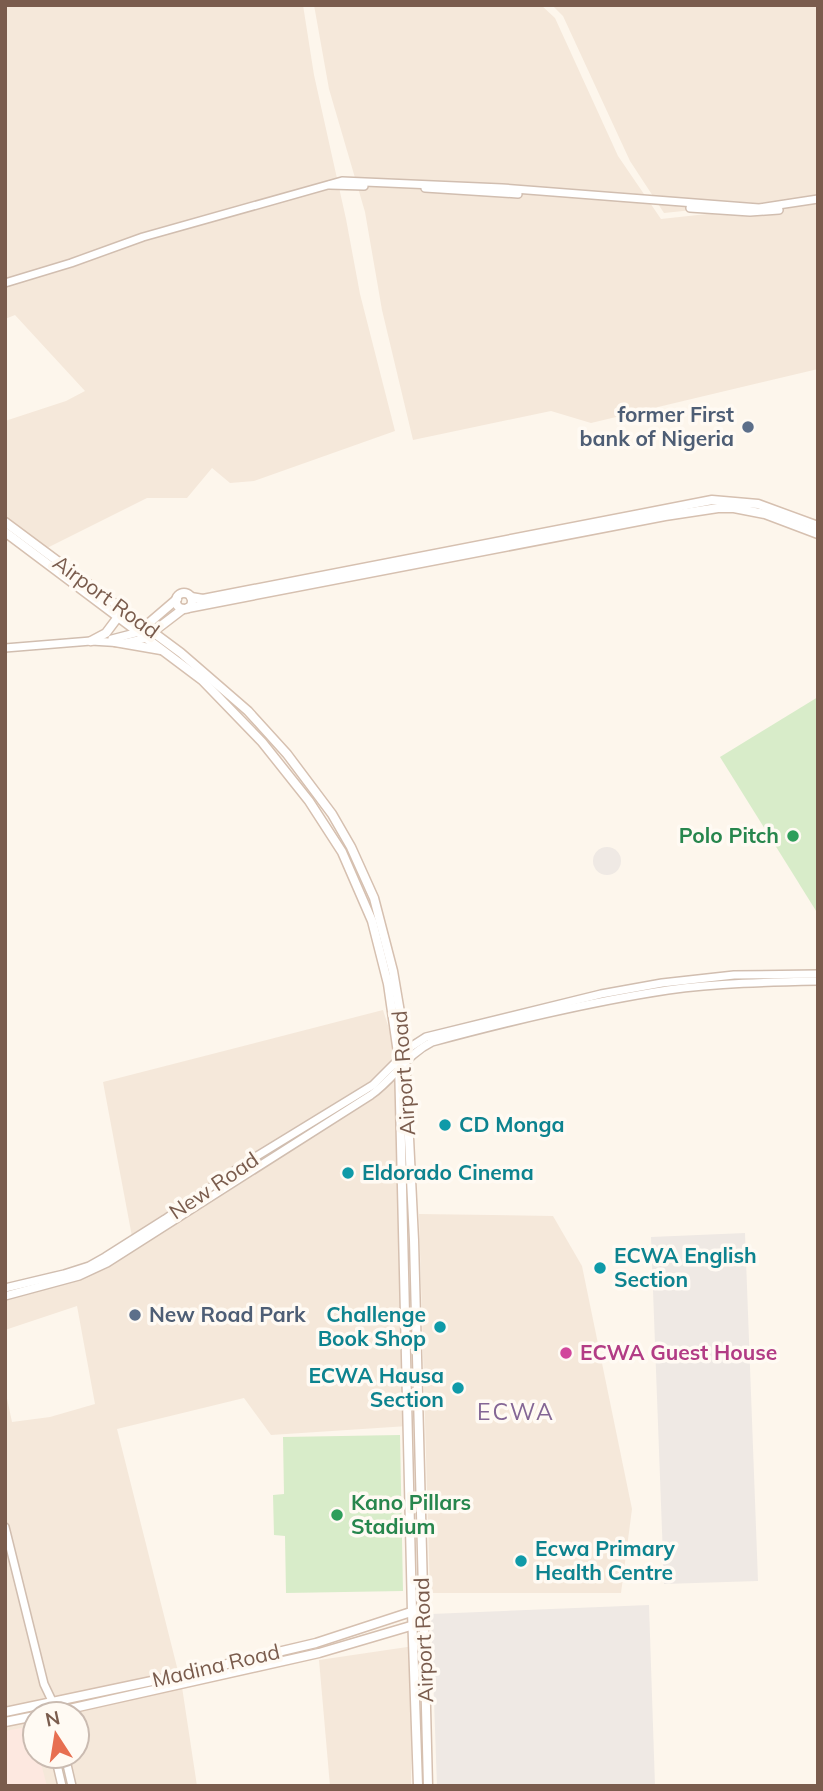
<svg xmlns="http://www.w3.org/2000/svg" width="823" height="1791" font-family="Mulish,sans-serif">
  <rect width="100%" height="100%" fill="#fdf6ec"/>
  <g fill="#f5e8da" fill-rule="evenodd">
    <path d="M5,5H303L314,75L346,219L360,294L395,431L254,481L230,483L212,468L187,498H147L43,550L5,521V421L66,401L85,391L15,315L5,319Z"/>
    <path d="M314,5H541L555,18L618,156L661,219L818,202V369L591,423L551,411L413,440L382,310L365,212L329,89Z"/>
    <path d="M552,5H818V197L664,213L630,161L563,16Z"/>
    <path d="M383,1010L392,1038L396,1064L408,1426L271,1435L244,1398L117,1429L182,1687L197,1786H5V1389L12,1422L50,1417L95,1404L77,1306L5,1330V1288L91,1270L133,1242L103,1082ZM35,1714H77V1756H35Z"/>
    <path d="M419,1214L553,1216L582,1266L632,1509L621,1593H430Z"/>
    <path d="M414,1646L411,1786H330L319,1660Z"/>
  </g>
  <path fill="#fde8e0" d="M32,1726L35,1756H39L47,1786H5V1731Z"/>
  <g fill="#efe9e4">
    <circle cx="607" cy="861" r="14"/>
    <path d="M745,1233L758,1581L664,1584L651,1237Z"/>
    <path d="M649,1605L655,1786H437L431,1614Z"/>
  </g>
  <g fill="#d8ecc9">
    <path d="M818,697V914L720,757Z"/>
    <path d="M400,1435L403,1591L286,1593L285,1536L274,1535L273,1495L284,1494L283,1437Z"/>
  </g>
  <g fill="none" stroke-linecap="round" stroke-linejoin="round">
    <g stroke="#d1beb0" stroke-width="10">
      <g id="tertiary">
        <path d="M330,185L364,186"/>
        <path d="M425,188L518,194"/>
        <path d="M690,208L750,212L779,210"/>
        <path d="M5,283L71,263L143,237L342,181L502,188L759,208L818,199"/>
        <path d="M112,639L139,632"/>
        <path d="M5,648L91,641L125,643L147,638"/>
        <path d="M5,1288L64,1274L89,1266L105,1257L165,1219L244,1164L373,1085L412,1046L426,1037L601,994L662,983L734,975L818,974"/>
        <path d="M5,1296L79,1276L107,1263L371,1095C394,1079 407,1054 432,1042C510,1021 589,1002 668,990C718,983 768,982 818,981"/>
        <path d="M5,1527L44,1684L54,1705"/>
        <path d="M55,1756L62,1786"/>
        <path d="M65,1756L72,1786"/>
      </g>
    </g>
    <g stroke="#d6c0b0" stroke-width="11">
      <g id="secondary">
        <path d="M5,522L181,653L248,711L287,754L332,814L351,847L374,898L393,971L404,1036L414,1240L428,1786"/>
        <path d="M5,532L202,680L262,742L309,801L342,852L372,921L388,984L399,1060L412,1612L418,1786"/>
        <circle cx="184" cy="601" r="8"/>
        <path d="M191,597L203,599L712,500L758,504L818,526"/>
        <path d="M188,608L665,516L718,508H734L765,514L818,534"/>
        <path d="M142,629L177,599"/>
        <path d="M149,635L183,609"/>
        <path d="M91,641L106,633L118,617"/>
        <path d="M115,642L161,650"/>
        <path d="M5,1712L185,1674L316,1643L417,1610"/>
        <path d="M47,1714L319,1653L414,1625"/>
        <path d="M5,1722L35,1716"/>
      </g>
    </g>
    <use href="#tertiary" stroke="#fff" stroke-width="7"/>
    <use href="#secondary" stroke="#fff" stroke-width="8"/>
  </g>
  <g fill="#5c6f8a" stroke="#fffaf3" stroke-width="2.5">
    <circle cx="748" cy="427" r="7"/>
    <circle cx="135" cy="1315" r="7"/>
  </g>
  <g fill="#2e9e5b" stroke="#fffaf3" stroke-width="2.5">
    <circle cx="793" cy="836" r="7"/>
    <circle cx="337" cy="1515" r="7"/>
  </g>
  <g fill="#0f9aa8" stroke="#fffaf3" stroke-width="2.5">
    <circle cx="445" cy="1125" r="7"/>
    <circle cx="348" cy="1173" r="7"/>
    <circle cx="600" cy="1268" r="7"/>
    <circle cx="440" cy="1327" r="7"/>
    <circle cx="458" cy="1388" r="7"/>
    <circle cx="521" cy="1561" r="7"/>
  </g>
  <circle fill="#d1479c" stroke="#fffaf3" stroke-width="2.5" cx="566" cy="1353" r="7"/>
  <g text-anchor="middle" stroke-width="7" stroke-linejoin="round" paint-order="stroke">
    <g font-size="21" font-weight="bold" fill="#4e5e75" stroke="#fffaf3" text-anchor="end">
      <text x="734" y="422">former First<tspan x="734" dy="24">bank of Nigeria</tspan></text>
      <text x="149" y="1322" text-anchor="start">New Road Park</text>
    </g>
    <g font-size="21" fill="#7a5c4d" stroke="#fffaf3">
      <text transform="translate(106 597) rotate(36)" y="7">Airport Road</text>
      <text transform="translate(404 1073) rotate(-94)" y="7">Airport Road</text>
      <text transform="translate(214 1186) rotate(-34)" y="7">New Road</text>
      <text transform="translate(424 1640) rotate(-92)" y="7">Airport Road</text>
      <text transform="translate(216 1666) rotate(-13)" y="7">Madina Road</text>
    </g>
    <g font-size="21" font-weight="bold" fill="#27864d" stroke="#fffaf3" text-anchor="end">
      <text x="779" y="843">Polo Pitch</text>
      <text x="351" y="1510" text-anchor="start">Kano Pillars<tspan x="351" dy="24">Stadium</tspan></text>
    </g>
    <g font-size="21" font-weight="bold" fill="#0d838f" stroke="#fffaf3" text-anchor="start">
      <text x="459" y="1132">CD Monga</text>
      <text x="362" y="1180">Eldorado Cinema</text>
      <text x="614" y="1263">ECWA English<tspan x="614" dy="24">Section</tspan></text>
      <text x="426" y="1322" text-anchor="end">Challenge<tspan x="426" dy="24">Book Shop</tspan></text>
      <text x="444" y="1383" text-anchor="end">ECWA Hausa<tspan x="444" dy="24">Section</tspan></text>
      <text x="535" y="1556">Ecwa Primary<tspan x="535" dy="24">Health Centre</tspan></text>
    </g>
    <g font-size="21" font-weight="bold" fill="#b23c85" stroke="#fffaf3" text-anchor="start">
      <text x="580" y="1360">ECWA Guest House</text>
    </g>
    <g font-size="23" letter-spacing="2" fill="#846695" stroke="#fffaf3">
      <text x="516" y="1420">ECWA</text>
    </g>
  </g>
  <rect width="823" height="1791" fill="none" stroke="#7a5c4d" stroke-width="14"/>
  <g transform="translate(56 1735) rotate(348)"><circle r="33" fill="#fffaf3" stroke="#cabbb1" stroke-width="2"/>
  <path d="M0-5L12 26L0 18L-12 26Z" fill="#e76f51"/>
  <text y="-10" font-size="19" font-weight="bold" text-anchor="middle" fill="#7a5c4d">N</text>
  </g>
</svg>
